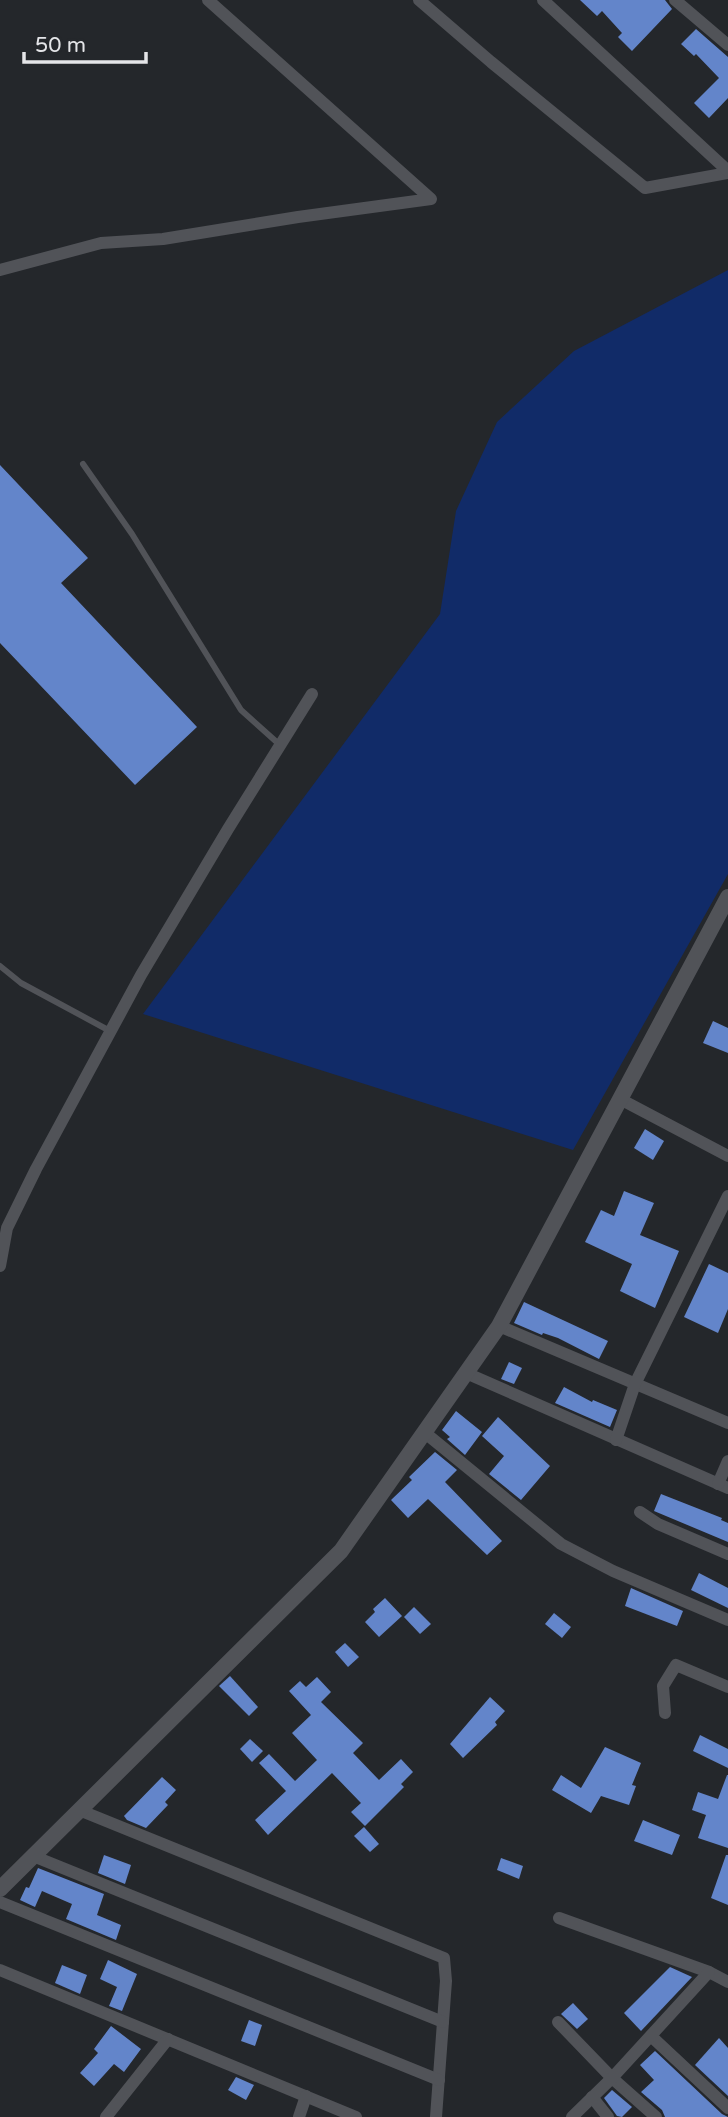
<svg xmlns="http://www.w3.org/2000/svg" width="728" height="2117" font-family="'Varela Round',sans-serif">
  <rect width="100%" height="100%" fill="#24272b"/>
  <path fill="#112b68" d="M728,270V874L573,1150L143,1014L440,614L456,511L497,422L574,351Z"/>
  <g fill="#6385ca">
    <path d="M580,0H665L672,9L632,51L618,37L622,33L602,11L597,16Z"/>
    <path d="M696,29L728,57V98L709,118L694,103L719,78L696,54L694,56L681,44Z"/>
    <path d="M0,465L88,558L61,583L197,727L135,785L0,643Z"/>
    <path d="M713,1021L728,1028V1053L703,1043Z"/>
    <path d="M645,1129L664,1141L653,1160L634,1148Z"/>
    <path d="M624,1191L654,1203L640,1235L679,1251L655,1308L620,1291L632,1264L585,1242L601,1210L614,1216Z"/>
    <path d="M709,1264L728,1273V1309L718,1333L684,1317Z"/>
    <path d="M524,1302L608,1341L599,1359L558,1338L543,1333L542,1335L514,1323Z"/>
    <path d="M509,1362L522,1368L514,1384L501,1379Z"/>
    <path d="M564,1387L592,1402L593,1400L617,1410L610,1427L555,1403Z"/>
    <path d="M456,1411L482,1432L465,1455L447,1439L450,1437L442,1430Z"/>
    <path d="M498,1417L550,1466L521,1500L489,1474L504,1456L482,1436Z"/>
    <path d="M435,1452L457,1470L445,1482L502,1541L487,1555L428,1499L408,1518L391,1500L412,1480L409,1477Z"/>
    <path d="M661,1494L722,1518L721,1520L728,1523V1542L654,1511Z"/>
    <path d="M699,1573L728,1588V1608L691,1590Z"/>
    <path d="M631,1588L683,1611L677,1626L625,1606Z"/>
    <path d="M385,1598L402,1616L379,1637L365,1622L375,1612L373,1609Z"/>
    <path d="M414,1607L431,1624L420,1634L404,1617Z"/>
    <path d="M554,1613L571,1627L562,1638L545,1624Z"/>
    <path d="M345,1643L359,1657L348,1667L335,1652Z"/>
    <path d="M230,1676L258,1707L249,1716L219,1686Z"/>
    <path d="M317,1677L331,1692L321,1702L363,1743L353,1753L379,1780L401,1759L413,1772L401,1784L404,1787L365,1826L351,1812L361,1803L332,1773L268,1835L255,1820L286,1791L259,1763L269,1754L295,1781L317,1760L292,1733L311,1715L289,1691L300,1681L306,1687Z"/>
    <path d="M490,1697L505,1711L495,1722L497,1725L463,1758L450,1744Z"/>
    <path d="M700,1735L728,1749V1768L693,1751Z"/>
    <path d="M250,1739L263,1751L252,1762L240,1749Z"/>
    <path d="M605,1747L641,1763L632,1785L636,1786L629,1805L601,1796L591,1813L552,1790L561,1775L581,1788Z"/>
    <path d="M727,1775H728V1848L698,1838L706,1815L692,1810L698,1792L718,1799Z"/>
    <path d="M162,1777L176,1790L165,1802L168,1805L146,1828L127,1820L124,1816Z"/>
    <path d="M643,1820L680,1835L672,1855L634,1841Z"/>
    <path d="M364,1827L379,1844L370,1852L354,1836Z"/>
    <path d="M104,1855L131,1865L125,1884L98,1873Z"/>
    <path d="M726,1855H728V1905L711,1898Z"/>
    <path d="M501,1858L523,1866L519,1879L497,1870Z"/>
    <path d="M38,1868L104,1894L97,1915L121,1925L116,1940L66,1919L72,1904L42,1891L35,1907L20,1900L26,1887L29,1888Z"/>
    <path d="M108,1960L137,1974L122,2011L109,2006L117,1987L100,1979Z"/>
    <path d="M62,1965L87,1975L80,1994L55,1983Z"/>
    <path d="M670,1967L692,1977L641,2031L624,2013Z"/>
    <path d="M573,2003L588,2019L577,2029L561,2014Z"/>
    <path d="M249,2020L262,2025L255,2046L241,2041Z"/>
    <path d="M111,2026L141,2049L124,2072L114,2064L94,2086L80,2073L98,2053L94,2049Z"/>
    <path d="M719,2038L728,2048V2096L695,2065Z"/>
    <path d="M655,2051L722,2114L728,2117H665L662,2110L641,2092L654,2080L640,2065Z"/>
    <path d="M236,2077L254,2085L246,2100L228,2090Z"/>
    <path d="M612,2090L632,2107L622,2117L617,2116L604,2098Z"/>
  </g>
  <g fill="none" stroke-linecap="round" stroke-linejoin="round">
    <g stroke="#515358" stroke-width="6">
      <path d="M83,464L132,534L241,710L280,745"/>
      <path d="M0,966L21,983L110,1031"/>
    </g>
    <g stroke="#515358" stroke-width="12">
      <path d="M419,0L491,62L645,188L728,173"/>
      <path d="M543,0L728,171"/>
      <path d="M675,0L728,45"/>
      <path d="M0,270L101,243L163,239L298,217L431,199L208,0"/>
      <path d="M620,1099L728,1156"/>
      <path d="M0,1266L7,1228L36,1169L141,975L228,829L312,694"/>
      <path d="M499,1326L728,1423"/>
      <path d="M466,1373L728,1488"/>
      <path d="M424,1432L561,1544L613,1571L728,1620"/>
      <path d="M616,1440L635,1384L728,1196"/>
      <path d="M718,1484L728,1461"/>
      <path d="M640,1512L658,1524L728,1554"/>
      <path d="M665,1713L663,1686L676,1665L728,1687"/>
      <path d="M79,1810L444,1958L446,1981L436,2117"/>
      <path d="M33,1856L443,2022"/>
      <path d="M0,1902L439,2080"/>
      <path d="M559,1918L709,1972L728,1982"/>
      <path d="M0,1970L356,2117"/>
      <path d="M558,2022L612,2078L656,2117"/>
      <path d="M651,2036L728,2108"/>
      <path d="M592,2097L608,2117"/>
      <path d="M106,2117L168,2039"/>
      <path d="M299,2117L306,2096"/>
      <path d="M572,2117L612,2078L709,1972"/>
    </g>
    <path stroke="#515358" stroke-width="16" d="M0,1889L341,1551L499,1326L728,897"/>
  </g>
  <path d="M24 52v10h122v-10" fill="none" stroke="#e4e5e8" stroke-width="3.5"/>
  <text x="35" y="52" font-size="21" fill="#e4e5e8" stroke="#24272b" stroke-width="5" paint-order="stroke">50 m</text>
</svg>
